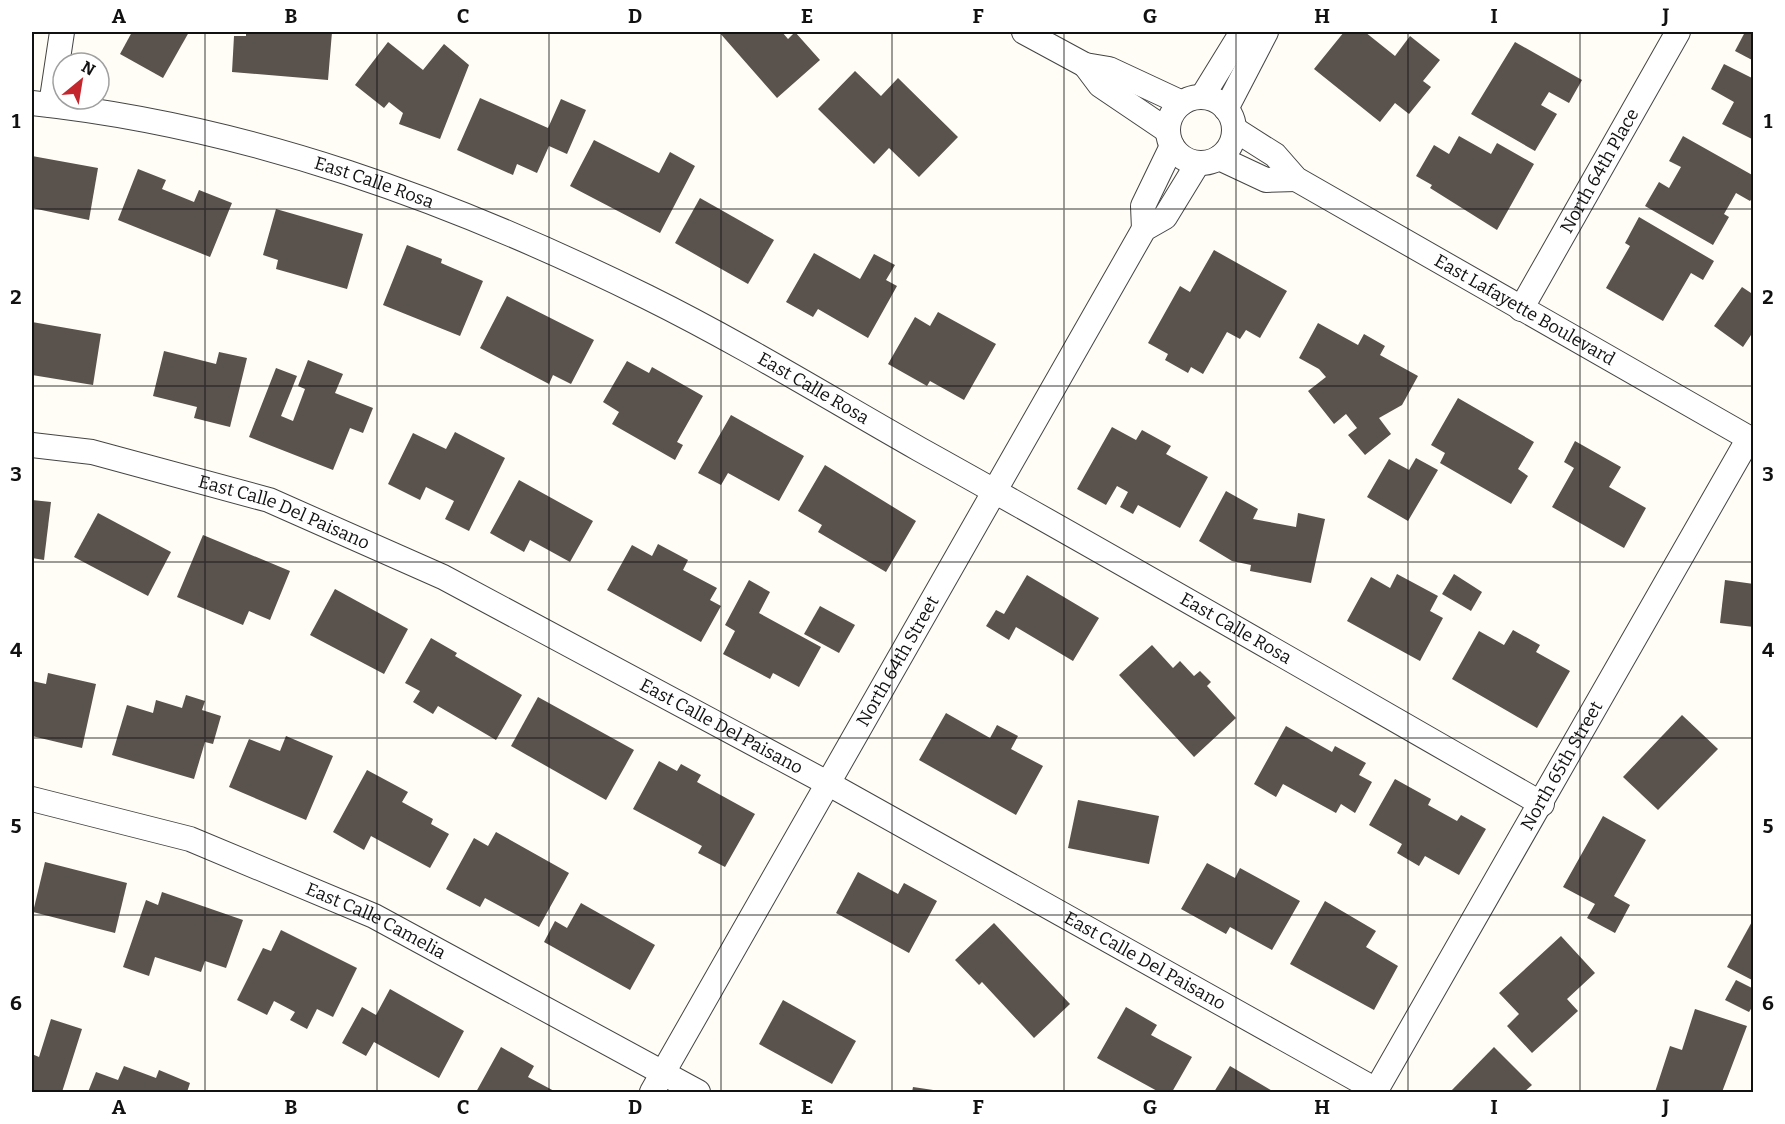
<svg xmlns="http://www.w3.org/2000/svg" width="1785" height="1124" font-family="Bitter,serif">
  <rect width="100%" height="100%" fill="#fffdf5"/>
  <g fill="#5a524d">
    <path d="M132,32H189L163,78L120,54Z"/>
    <path d="M246,32H332L328,80L232,72L234,36H246Z"/>
    <path d="M719,32H782L788,39L795,32L820,60L777,98Z"/>
    <path d="M1344,32H1365L1395,56L1410,36L1440,60L1423,81L1431,87L1409,114L1395,103L1380,122L1314,69Z"/>
    <path d="M1745,32H1754V61L1735,51Z"/>
    <path d="M388,42L423,70L444,44L469,65L440,139L399,124L403,113L389,102L384,108L355,85Z"/>
    <path d="M1515,42L1582,80L1569,103L1549,92L1541,105L1557,114L1535,151L1471,114Z"/>
    <path d="M1724,64L1754,79V140L1722,124L1734,102L1711,89Z"/>
    <path d="M855,71L881,96L898,78L958,137L919,177L889,148L874,164L818,109Z"/>
    <path d="M480,98L548,128L561,99L586,110L567,154L549,146L537,173L517,164L513,175L457,150Z"/>
    <path d="M1459,136L1491,154L1497,143L1534,164L1497,230L1430,188L1432,185L1416,176L1434,145L1449,154Z"/>
    <path d="M1683,136L1754,176V196L1750,201L1736,193L1724,214L1729,217L1713,245L1645,206L1659,182L1669,188L1681,167L1669,161Z"/>
    <path d="M594,140L659,173L670,152L695,166L660,233L570,186Z"/>
    <path d="M32,156L98,168L89,220L32,208Z"/>
    <path d="M138,169L166,180L162,189L194,202L199,190L232,203L210,257L118,220Z"/>
    <path d="M700,198L774,240L748,284L675,243Z"/>
    <path d="M276,209L363,234L347,289L276,269L278,260L263,255Z"/>
    <path d="M1639,217L1714,261L1703,280L1691,273L1663,321L1606,288L1630,246L1625,243Z"/>
    <path d="M407,245L442,259L441,263L483,281L460,336L383,305Z"/>
    <path d="M1214,250L1287,291L1260,338L1246,330L1240,339L1227,332L1203,374L1191,367L1188,373L1165,360L1168,354L1148,343L1180,286L1190,292Z"/>
    <path d="M814,253L860,279L874,254L895,265L886,280L897,286L868,338L818,309L813,317L786,302Z"/>
    <path d="M1742,287L1754,295V337L1751,335L1743,347L1714,326Z"/>
    <path d="M507,296L594,340L571,384L553,375L549,384L480,348Z"/>
    <path d="M938,312L996,344L964,400L930,381L927,386L888,364L915,317L930,326Z"/>
    <path d="M32,322L101,334L93,385L32,375Z"/>
    <path d="M1318,323L1358,345L1364,334L1385,346L1380,355L1418,376L1402,405L1379,418L1391,434L1365,455L1348,435L1357,428L1346,414L1334,424L1308,391L1326,377L1319,369L1299,358Z"/>
    <path d="M164,351L216,364L219,352L247,358L230,427L194,418L197,407L153,396Z"/>
    <path d="M308,360L343,374L335,393L373,408L363,433L350,428L333,470L249,437L276,368L297,376L281,416L293,421L305,389L298,386Z"/>
    <path d="M627,361L649,373L652,367L703,396L677,442L683,445L675,460L612,424L619,412L603,402Z"/>
    <path d="M1458,398L1534,442L1518,469L1528,476L1511,504L1440,463L1445,453L1431,445Z"/>
    <path d="M731,415L804,456L779,501L728,473L721,485L698,473Z"/>
    <path d="M1112,427L1136,440L1142,430L1171,446L1166,454L1208,477L1180,528L1138,505L1133,514L1120,507L1128,492L1117,486L1106,505L1077,489Z"/>
    <path d="M455,432L505,458L469,531L445,519L454,501L426,487L420,500L388,484L413,433L446,449Z"/>
    <path d="M1575,441L1621,467L1609,487L1646,508L1624,548L1552,507L1574,468L1564,462Z"/>
    <path d="M1416,458L1438,470L1408,521L1367,497L1389,459L1409,470Z"/>
    <path d="M825,465L916,521L886,572L818,532L822,525L798,511Z"/>
    <path d="M519,480L593,521L570,562L530,540L524,552L490,533Z"/>
    <path d="M1226,491L1258,509L1253,519L1296,527L1298,513L1325,519L1311,583L1250,571L1251,565L1232,561L1199,541Z"/>
    <path d="M32,500L51,502L44,560L32,558Z"/>
    <path d="M98,513L171,552L148,596L74,557Z"/>
    <path d="M203,535L290,571L270,620L249,611L243,625L177,597Z"/>
    <path d="M658,544L688,560L683,570L717,588L710,600L721,606L701,642L607,590L632,545L652,556Z"/>
    <path d="M1397,574L1438,596L1430,611L1443,618L1420,661L1347,621L1371,577L1390,588Z"/>
    <path d="M1454,574L1482,592L1471,611L1442,594Z"/>
    <path d="M1027,575L1099,618L1073,661L1016,627L1009,640L986,626L996,610L1004,614Z"/>
    <path d="M749,580L770,592L759,613L821,647L799,687L773,673L770,679L723,654L735,631L725,625Z"/>
    <path d="M1725,580L1754,584V627L1720,623Z"/>
    <path d="M335,589L408,629L384,674L310,635Z"/>
    <path d="M820,606L855,625L839,653L804,634Z"/>
    <path d="M1513,630L1540,645L1536,652L1570,671L1537,728L1452,679L1479,631L1504,645Z"/>
    <path d="M431,638L457,653L455,656L522,695L496,740L438,706L433,714L413,702L420,691L405,683Z"/>
    <path d="M1152,645L1173,668L1180,661L1194,676L1200,671L1211,682L1207,686L1236,718L1194,757L1119,675Z"/>
    <path d="M48,673L96,684L82,748L32,736V681L46,684Z"/>
    <path d="M186,695L205,701L202,710L221,716L213,744L205,742L194,779L112,755L127,705L153,713L156,700L182,708Z"/>
    <path d="M538,697L634,750L606,800L511,746Z"/>
    <path d="M946,713L990,738L997,725L1018,736L1011,749L1043,766L1016,815L919,760Z"/>
    <path d="M1682,715L1718,749L1658,810L1623,777Z"/>
    <path d="M1286,726L1332,752L1335,746L1366,763L1359,775L1372,782L1355,813L1341,804L1336,813L1283,784L1276,797L1254,784Z"/>
    <path d="M286,736L333,756L306,820L229,787L249,739L280,751Z"/>
    <path d="M659,761L677,771L681,764L701,775L697,782L755,814L725,867L698,853L702,846L633,809Z"/>
    <path d="M367,770L408,792L402,802L433,819L431,824L449,834L430,868L371,836L364,850L333,832Z"/>
    <path d="M1395,779L1431,799L1428,805L1457,821L1461,815L1486,829L1459,875L1425,856L1419,866L1397,853L1402,844L1369,825Z"/>
    <path d="M1078,800L1159,816L1149,864L1068,848Z"/>
    <path d="M1603,816L1646,840L1614,896L1630,905L1615,933L1587,918L1595,904L1563,887Z"/>
    <path d="M496,832L569,873L539,927L485,898L480,907L446,889L474,838L488,846Z"/>
    <path d="M45,862L127,883L115,933L33,912Z"/>
    <path d="M1207,863L1235,878L1240,868L1300,901L1272,950L1230,927L1226,934L1181,909Z"/>
    <path d="M858,872L898,894L904,883L937,901L909,953L836,913Z"/>
    <path d="M162,892L243,920L226,968L205,961L201,972L155,957L149,976L123,967L146,900L158,905Z"/>
    <path d="M1325,901L1376,931L1366,947L1398,966L1374,1010L1290,964Z"/>
    <path d="M581,903L655,945L630,990L544,942L555,921L567,928Z"/>
    <path d="M1754,918V981L1727,967Z"/>
    <path d="M994,923L1070,1004L1034,1038L982,982L979,985L955,960Z"/>
    <path d="M281,930L357,968L333,1017L317,1009L307,1029L290,1020L295,1012L274,1001L267,1015L237,1000L263,948L271,951Z"/>
    <path d="M1561,936L1595,973L1567,999L1578,1011L1532,1053L1507,1026L1519,1014L1499,993Z"/>
    <path d="M1736,980L1754,989V1004L1749,1012L1725,1000Z"/>
    <path d="M390,989L464,1031L439,1078L374,1042L366,1056L342,1043L362,1007L376,1015Z"/>
    <path d="M783,1000L856,1041L832,1084L759,1044Z"/>
    <path d="M1126,1007L1157,1025L1151,1035L1192,1057L1172,1092H1159L1097,1058Z"/>
    <path d="M1695,1009L1747,1026L1722,1092H1655L1670,1046L1682,1050Z"/>
    <path d="M51,1019L82,1029L62,1092H32V1054L39,1057Z"/>
    <path d="M501,1047L534,1066L528,1077L556,1092H476Z"/>
    <path d="M1494,1047L1532,1085L1524,1092H1450Z"/>
    <path d="M124,1066L156,1078L159,1070L190,1083L187,1092H88L96,1072L118,1080Z"/>
    <path d="M1230,1066L1274,1092H1214Z"/>
    <path d="M913,1087L940,1091L939,1092H912Z"/>
  </g>
  <g fill="none" stroke-linecap="round" stroke-linejoin="round">
    <g stroke="#444" stroke-width="26">
      <g id="minor">
        <path d="M1024,32L1085,65L1109,69L1182,103"/>
        <path d="M1085,65L1100,85L1168,131"/>
        <path d="M1202,97L1242,32"/>
        <circle cx="1201" cy="130" r="33"/>
        <path id="s1" d="M32,103C248,126 453,201 647,297C740,343 829,398 919,449C1128,565 1334,685 1542,804"/>
        <path d="M51,105L62,32"/>
        <path d="M1226,109L1266,32"/>
        <path id="s2" d="M1234,129L1275,155L1296,179L1754,441"/>
        <path d="M1219,158L1266,180L1296,179"/>
        <path d="M1144,229L1143,206L1172,146"/>
        <path id="s3" d="M1521,309L1678,32"/>
        <path id="s4" d="M32,445L92,452L269,500L443,577L829,784L1376,1090"/>
        <path id="s5" d="M32,799L190,839L374,916L698,1092"/>
        <path id="s6" d="M652,1092L1144,229L1165,217L1198,163"/>
        <path id="s7" d="M1375,1092L1749,438"/>
      </g>
    </g>
    <use href="#minor" stroke="#fff" stroke-width="24"/>
  </g>
  <path fill="none" stroke="#111" stroke-width="1.5" stroke-opacity="0.55" d="M205,32V1092M377,32V1092M549,32V1092M721,32V1092M892,32V1092M1064,32V1092M1236,32V1092M1408,32V1092M1580,32V1092M32,209H1754M32,386H1754M32,562H1754M32,738H1754M32,915H1754"/>
  <g text-anchor="middle" stroke-width="6" stroke-linejoin="round" paint-order="stroke">
    <g font-size="18" fill="#111" stroke="#fff">
      <text dy="6" stroke="none"><textPath href="#s3" startOffset="159">North 64th Place</textPath></text>
      <text dy="6" stroke="none"><textPath href="#s1" startOffset="352">East Calle Rosa</textPath></text>
      <text dy="6" stroke="none"><textPath href="#s2" startOffset="344">East Lafayette Boulevard</textPath></text>
      <text dy="6" stroke="none"><textPath href="#s1" startOffset="838">East Calle Rosa</textPath></text>
      <text dy="6" stroke="none"><textPath href="#s4" startOffset="262">East Calle Del Paisano</textPath></text>
      <text dy="6" stroke="none"><textPath href="#s1" startOffset="1324">East Calle Rosa</textPath></text>
      <text dy="6" stroke="none"><textPath href="#s6" startOffset="496">North 64th Street</textPath></text>
      <text dy="6" stroke="none"><textPath href="#s4" startOffset="750">East Calle Del Paisano</textPath></text>
      <text dy="6" stroke="none"><textPath href="#s7" startOffset="376">North 65th Street</textPath></text>
      <text dy="6" stroke="none"><textPath href="#s5" startOffset="366">East Calle Camelia</textPath></text>
      <text dy="6" stroke="none"><textPath href="#s4" startOffset="1234">East Calle Del Paisano</textPath></text>
    </g>
  </g>
  <rect width="1785" height="1124" fill="none" stroke="#ffffff" stroke-width="66"/>
  <g transform="translate(81 81) rotate(30)"><circle r="28" fill="#ffffff" stroke="#a0a0a0" stroke-width="1.5"/>
  <path d="M0-4.5L10 22L0 15L-10 22Z" fill="#c4262e"/>
  <text y="-9" font-size="16" font-weight="bold" text-anchor="middle" fill="#111111">N</text>
  </g>
  <rect x="33" y="33" width="1719" height="1058" fill="none" stroke="#111" stroke-width="2"/>
  <g font-size="20" text-anchor="middle" font-weight="bold" fill="#111">
    <text x="119" y="23">A</text>
    <text x="291" y="23">B</text>
    <text x="463" y="23">C</text>
    <text x="635" y="23">D</text>
    <text x="807" y="23">E</text>
    <text x="978" y="23">F</text>
    <text x="1150" y="23">G</text>
    <text x="1322" y="23">H</text>
    <text x="1494" y="23">I</text>
    <text x="1666" y="23">J</text>
    <text x="16" y="128">1</text>
    <text x="1768" y="128">1</text>
    <text x="16" y="304">2</text>
    <text x="1768" y="304">2</text>
    <text x="16" y="481">3</text>
    <text x="1768" y="481">3</text>
    <text x="16" y="657">4</text>
    <text x="1768" y="657">4</text>
    <text x="16" y="833">5</text>
    <text x="1768" y="833">5</text>
    <text x="16" y="1010">6</text>
    <text x="1768" y="1010">6</text>
    <text x="119" y="1114">A</text>
    <text x="291" y="1114">B</text>
    <text x="463" y="1114">C</text>
    <text x="635" y="1114">D</text>
    <text x="807" y="1114">E</text>
    <text x="978" y="1114">F</text>
    <text x="1150" y="1114">G</text>
    <text x="1322" y="1114">H</text>
    <text x="1494" y="1114">I</text>
    <text x="1666" y="1114">J</text>
  </g>
</svg>
